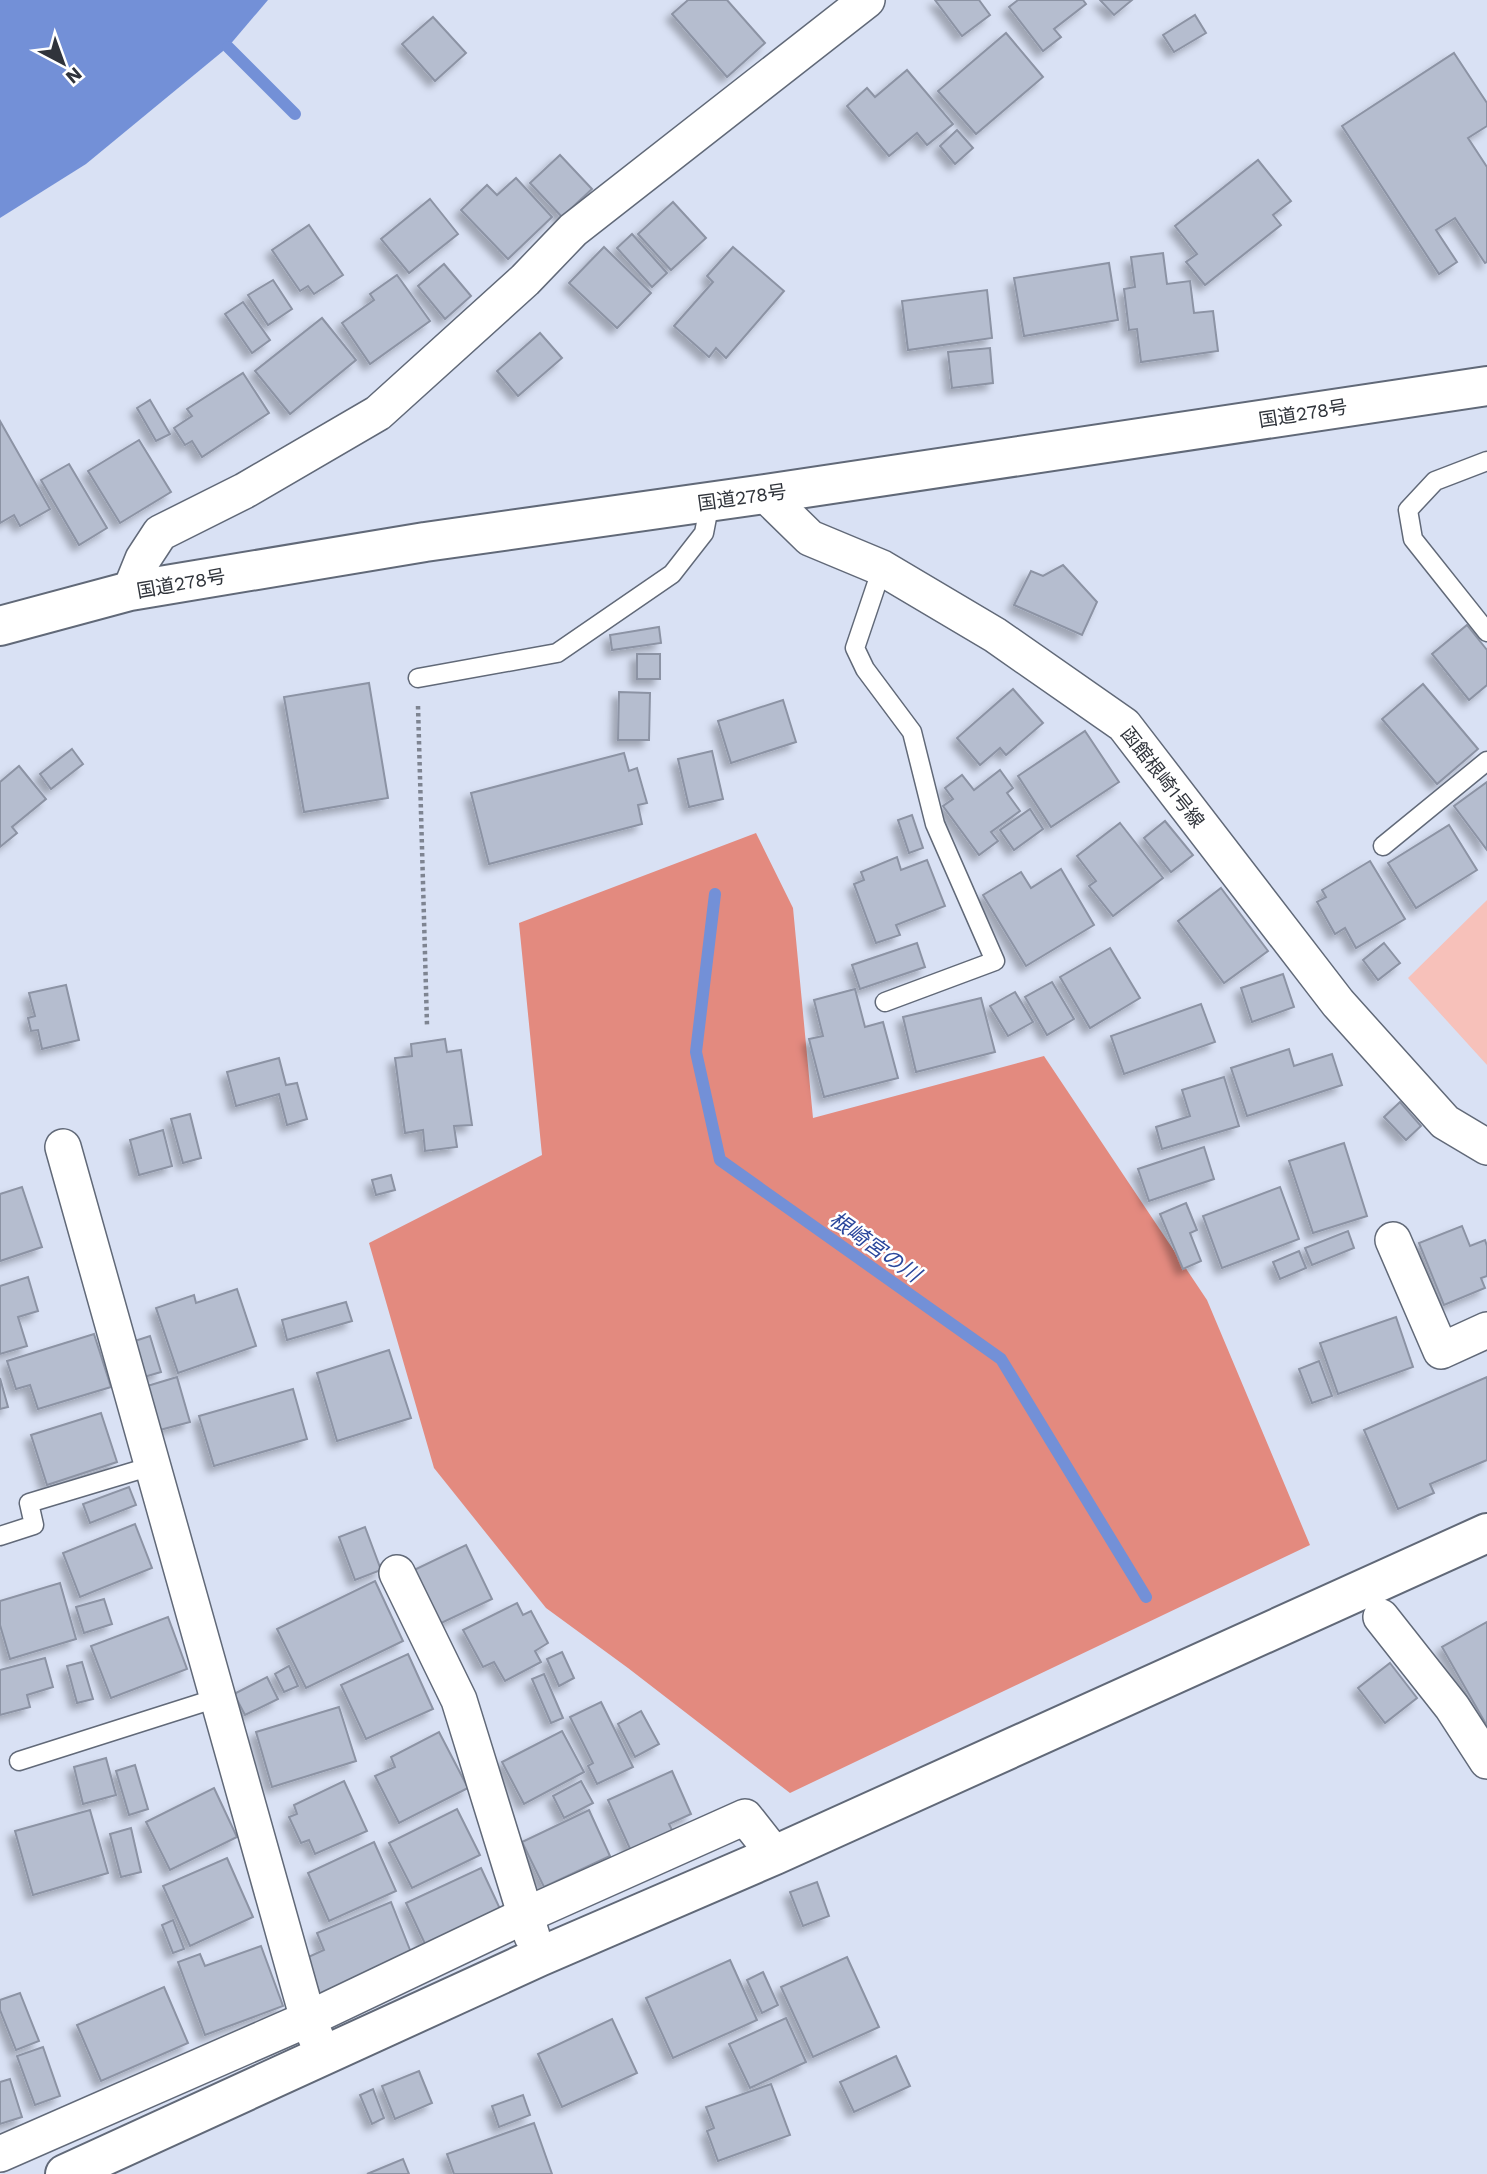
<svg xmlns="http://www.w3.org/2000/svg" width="1487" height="2174" font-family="'Work Sans','Noto Sans JP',sans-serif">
  <defs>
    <filter id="shadow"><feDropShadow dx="-6" dy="6" stdDeviation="3.5" flood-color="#0004"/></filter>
  </defs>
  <rect width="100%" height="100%" fill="#d9e1f4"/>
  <path fill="#f7c1ba" d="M1487,900V1065L1408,978Z"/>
  <path fill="#e38a7f" d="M756,833L793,908L813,1118L1044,1056L1207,1300L1310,1545L790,1793L628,1668L546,1608L434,1468L369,1243L542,1155L519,923Z"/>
  <path fill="#7390d7" d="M0,0H268L228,47L86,164L0,218Z"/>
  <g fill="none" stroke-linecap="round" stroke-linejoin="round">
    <g stroke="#7390d7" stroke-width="12">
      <path d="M228,47L295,114"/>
      <path d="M715,894L696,1052L720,1160L1001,1359L1146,1597"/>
    </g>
  </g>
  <g fill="#b5bdcf" stroke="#8c93a4" stroke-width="2" filter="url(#shadow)">
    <path d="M688,0H727L765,43L727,77L672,14Z"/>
    <path d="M935,0H979L990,15L962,36Z"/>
    <path d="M1018,0H1083L1086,4L1054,29L1061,37L1043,51L1009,7Z"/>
    <path d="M1100,0H1132L1114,15Z"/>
    <path d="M1195,15L1206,33L1174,52L1163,35Z"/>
    <path d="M433,17L466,53L435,81L402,44Z"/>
    <path d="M1006,33L1043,77L976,134L938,91Z"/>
    <path d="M1454,53L1487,103V126L1468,138L1487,167V262L1485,263L1455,218L1436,230L1457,262L1439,274L1342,126Z"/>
    <path d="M907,70L953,124L927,145L917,133L889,156L847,106L867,88L875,97Z"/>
    <path d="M957,130L973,148L955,164L940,146Z"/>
    <path d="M560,155L592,189L562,217L530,183Z"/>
    <path d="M1258,160L1291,201L1273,215L1281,225L1205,285L1186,262L1197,254L1175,226Z"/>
    <path d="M516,178L552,217L508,259L461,210L487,185L497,195Z"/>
    <path d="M430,199L458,234L409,273L381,239Z"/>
    <path d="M673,202L706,238L671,270L638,234Z"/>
    <path d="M309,225L343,275L314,294L308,286L300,291L272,250Z"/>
    <path d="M632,234L667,273L652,287L617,248Z"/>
    <path d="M604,247L651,293L617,328L569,283Z"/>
    <path d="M733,247L784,291L726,358L716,348L709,357L674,326L713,282L707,276Z"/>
    <path d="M1163,253L1167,284L1190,281L1194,313L1213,311L1218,351L1141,362L1137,329L1129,330L1124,289L1135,287L1131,257Z"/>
    <path d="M1109,263L1118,320L1024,336L1014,278Z"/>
    <path d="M444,264L471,296L445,319L418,286Z"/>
    <path d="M397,275L430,321L370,364L342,323L374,300L370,294Z"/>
    <path d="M273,280L292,309L268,325L248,295Z"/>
    <path d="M987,290L992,338L908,350L902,301Z"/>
    <path d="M243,302L270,340L252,353L225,314Z"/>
    <path d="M322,318L356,360L290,414L255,371Z"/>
    <path d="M540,333L562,358L518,396L497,371Z"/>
    <path d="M990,348L993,383L952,388L948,352Z"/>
    <path d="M243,373L269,413L202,457L192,441L185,445L174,428L192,416L187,409Z"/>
    <path d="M150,400L170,434L156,441L137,408Z"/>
    <path d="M0,421L50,509L20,526L14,515L0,523Z"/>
    <path d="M139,440L171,492L120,523L88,471Z"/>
    <path d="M69,464L107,528L79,545L41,480Z"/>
    <path d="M1063,565L1097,602L1082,635L1014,605L1031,571L1043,576Z"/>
    <path d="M1467,625L1487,650V685L1469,700L1432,654Z"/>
    <path d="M659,627L661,643L612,650L610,635Z"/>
    <rect x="637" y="654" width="23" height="25"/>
    <path d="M369,683L388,798L304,812L284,697Z"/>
    <path d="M1423,684L1478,749L1437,784L1382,719Z"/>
    <path d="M1013,689L1043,723L1006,755L1000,748L980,765L957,738Z"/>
    <path d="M619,692L650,693L649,740H618Z"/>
    <path d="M783,700L796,742L731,763L718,721Z"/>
    <path d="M1085,731L1119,782L1051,827L1018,776Z"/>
    <path d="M72,749L83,764L51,789L40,774Z"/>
    <path d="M712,751L723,799L689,807L678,759Z"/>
    <path d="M624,753L629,771L637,768L647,803L638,805L642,824L489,864L471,793Z"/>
    <path d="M19,766L46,799L12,827L17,833L0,847V782Z"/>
    <path d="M1000,770L1013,788L1007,793L1020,811L991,832L998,841L979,855L943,806L953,799L945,788L962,775L974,790Z"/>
    <path d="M1487,782V850L1454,806Z"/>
    <path d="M1030,809L1043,829L1014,850L1000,830Z"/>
    <path d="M912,815L923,848L909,853L898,820Z"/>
    <path d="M1165,821L1193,855L1171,872L1144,838Z"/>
    <path d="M1120,823L1163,878L1113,916L1089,886L1096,881L1077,856Z"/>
    <path d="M1449,825L1477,870L1416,908L1388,863Z"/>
    <path d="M897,857L901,870L927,860L945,906L896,925L900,935L876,943L854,884L864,880L861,872Z"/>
    <path d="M1370,861L1405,919L1356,948L1345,928L1335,934L1317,902L1326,897L1322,890Z"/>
    <path d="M1061,869L1094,925L1026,966L983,895L1021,872L1031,888Z"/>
    <path d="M1221,888L1268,951L1224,983L1178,921Z"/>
    <path d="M917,943L925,967L860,989L852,965Z"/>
    <path d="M1384,943L1400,963L1378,980L1363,960Z"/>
    <path d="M1110,948L1140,998L1090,1028L1060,977Z"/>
    <path d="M1283,974L1294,1007L1252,1022L1241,988Z"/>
    <path d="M1052,982L1074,1019L1047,1035L1025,997Z"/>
    <path d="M66,985L79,1040L42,1049L38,1030L31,1031L28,1018L35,1016L29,993Z"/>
    <path d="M855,989L865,1027L883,1022L898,1078L824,1097L809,1039L823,1036L814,1000Z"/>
    <path d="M1015,992L1033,1022L1008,1036L990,1006Z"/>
    <path d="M981,998L995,1052L916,1072L903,1017Z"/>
    <path d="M1201,1004L1215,1042L1124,1074L1111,1036Z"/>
    <path d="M445,1039L447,1052L461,1050L472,1125L454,1126L457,1147L425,1151L423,1130L405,1133L395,1058L412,1056L411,1044Z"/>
    <path d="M1289,1049L1294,1066L1332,1054L1342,1085L1247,1116L1231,1068Z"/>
    <path d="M279,1058L286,1085L297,1083L307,1119L287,1125L279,1094L236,1106L227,1072Z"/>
    <path d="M1224,1077L1239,1126L1162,1149L1156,1127L1190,1116L1182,1090Z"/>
    <path d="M1400,1102L1421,1126L1406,1140L1384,1117Z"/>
    <path d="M190,1114L201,1158L183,1163L171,1119Z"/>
    <path d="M163,1130L172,1166L139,1175L130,1140Z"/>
    <path d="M1344,1143L1367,1216L1313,1233L1289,1161Z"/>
    <path d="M1204,1147L1214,1179L1149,1201L1138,1169Z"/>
    <path d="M391,1175L395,1190L376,1195L372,1180Z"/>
    <path d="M22,1187L42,1247L0,1261V1194Z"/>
    <path d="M1280,1187L1299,1239L1222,1268L1203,1216Z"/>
    <path d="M1186,1203L1197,1230L1190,1233L1201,1261L1183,1269L1160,1214Z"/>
    <path d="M1462,1226L1470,1246L1485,1240L1487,1246V1276L1481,1278L1485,1288L1444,1305L1419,1243Z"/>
    <path d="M1348,1231L1354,1248L1312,1265L1305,1248Z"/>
    <path d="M1299,1251L1306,1268L1280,1279L1273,1262Z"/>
    <path d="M28,1277L38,1311L18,1317L27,1346L0,1354V1286Z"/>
    <path d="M237,1289L256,1346L178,1373L156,1308L194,1295L196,1303Z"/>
    <path d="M346,1302L352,1321L287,1340L282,1320Z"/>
    <path d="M1396,1317L1413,1367L1338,1394L1320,1343Z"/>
    <path d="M94,1334L111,1387L38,1409L30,1385L16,1389L7,1361Z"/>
    <path d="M150,1336L161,1372L144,1377L132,1342Z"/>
    <path d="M389,1350L411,1418L337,1441L317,1373Z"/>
    <path d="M1319,1361L1332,1396L1312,1403L1299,1369Z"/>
    <path d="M177,1377L190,1422L156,1431L144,1387Z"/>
    <path d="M1487,1377V1460L1430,1484L1434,1493L1398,1509L1364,1430Z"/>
    <path d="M0,1378L8,1407L0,1409Z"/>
    <path d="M293,1389L307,1439L214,1466L199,1416Z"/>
    <path d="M101,1413L117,1462L47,1485L31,1435Z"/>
    <path d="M129,1487L136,1505L90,1523L83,1504Z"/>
    <path d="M135,1524L152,1568L80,1597L63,1553Z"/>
    <path d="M365,1527L381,1570L355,1580L339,1537Z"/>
    <path d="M466,1545L492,1599L437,1625L412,1571Z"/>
    <path d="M375,1581L403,1641L306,1688L277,1629Z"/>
    <path d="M60,1583L76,1639L10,1659L0,1625V1601Z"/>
    <path d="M104,1599L112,1624L84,1633L76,1607Z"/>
    <path d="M517,1603L523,1615L531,1611L548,1643L535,1651L541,1662L505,1681L494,1662L483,1667L463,1630Z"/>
    <path d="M168,1617L187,1669L111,1698L91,1646Z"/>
    <path d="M1487,1622V1726L1442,1647Z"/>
    <path d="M562,1652L574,1678L559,1686L547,1659Z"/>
    <path d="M408,1654L433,1709L366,1739L341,1685Z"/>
    <path d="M45,1658L53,1687L27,1695L30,1707L0,1715V1670Z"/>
    <path d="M82,1662L93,1699L77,1703L67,1666Z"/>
    <path d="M1390,1663L1417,1698L1385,1723L1358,1688Z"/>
    <path d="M289,1666L298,1686L284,1692L275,1674Z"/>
    <path d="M544,1674L563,1718L551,1723L532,1679Z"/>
    <path d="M267,1677L278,1699L245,1715L234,1694Z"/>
    <path d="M601,1702L633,1767L597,1784L588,1766L593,1763L570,1717Z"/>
    <path d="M339,1707L356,1761L272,1787L256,1732Z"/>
    <path d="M641,1711L659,1744L635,1757L618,1724Z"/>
    <path d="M562,1731L584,1772L524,1804L502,1762Z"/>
    <path d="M439,1732L468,1788L399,1823L375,1776L395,1767L391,1757Z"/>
    <path d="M106,1758L116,1795L83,1804L74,1767Z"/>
    <path d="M135,1765L148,1809L129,1815L116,1771Z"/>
    <path d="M672,1771L691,1814L669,1824L673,1832L631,1851L608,1800Z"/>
    <path d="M344,1781L367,1831L315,1854L309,1840L301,1843L289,1817L297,1814L294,1805Z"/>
    <path d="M581,1781L593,1803L564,1818L553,1796Z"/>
    <path d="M214,1788L237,1837L170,1870L146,1822Z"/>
    <path d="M457,1809L480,1855L412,1888L389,1843Z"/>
    <path d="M90,1810L108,1873L33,1895L15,1831Z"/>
    <path d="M589,1810L610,1856L544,1887L522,1842Z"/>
    <path d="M131,1828L141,1872L121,1877L110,1834Z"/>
    <path d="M374,1842L396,1891L329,1921L308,1873Z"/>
    <path d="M227,1858L253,1917L190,1946L163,1886Z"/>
    <path d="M481,1868L501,1911L426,1946L406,1903Z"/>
    <path d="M817,1882L829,1916L803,1926L790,1892Z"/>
    <path d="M391,1902L412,1955L320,1994L306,1958L324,1950L317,1933Z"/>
    <path d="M173,1920L184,1949L173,1953L162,1925Z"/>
    <path d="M261,1946L283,2006L205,2035L178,1962L200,1954L205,1966Z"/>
    <path d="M847,1957L879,2027L813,2057L781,1987Z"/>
    <path d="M730,1960L757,2020L673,2058L646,1998Z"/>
    <path d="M763,1972L778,2005L762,2013L747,1980Z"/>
    <path d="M164,1987L188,2043L101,2081L77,2025Z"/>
    <path d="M20,1993L39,2041L16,2050L0,2010V2000Z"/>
    <path d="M786,2018L806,2062L750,2088L729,2044Z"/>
    <path d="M612,2019L637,2073L562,2107L538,2054Z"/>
    <path d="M43,2047L60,2096L35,2105L17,2056Z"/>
    <path d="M896,2056L910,2086L854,2112L840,2082Z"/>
    <path d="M419,2071L432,2103L395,2119L382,2086Z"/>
    <path d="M10,2079L22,2117L0,2124V2082Z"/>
    <path d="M771,2084L790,2135L718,2161L707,2131L714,2128L706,2107Z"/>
    <path d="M373,2089L384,2118L372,2124L360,2095Z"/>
    <path d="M523,2095L530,2115L499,2127L492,2106Z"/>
    <path d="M534,2123L552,2174H454L447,2154Z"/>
    <path d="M403,2159L409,2174H367Z"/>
  </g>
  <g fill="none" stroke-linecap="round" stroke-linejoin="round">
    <g stroke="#616978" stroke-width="21">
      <g id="service">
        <path d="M1487,461L1435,481L1408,510L1413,539L1487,632"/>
        <path d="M882,568L855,648L865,669L912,732L935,824L995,961L885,1002"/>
        <path d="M418,678L557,653L672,574L704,533L710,502"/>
        <path d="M1383,846L1487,761"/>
        <path d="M0,1536L34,1525L29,1503L152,1466"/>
        <path d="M19,1761L217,1698"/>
      </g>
    </g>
    <g stroke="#616978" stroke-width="38">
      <g id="minor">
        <path d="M765,494L810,538L882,568L995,635L1124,725L1338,1003L1445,1122L1487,1147"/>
        <path d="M130,591L143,559L160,533L244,491L378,413L525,280L573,230L867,0"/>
        <path d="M63,1147L308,2019L324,2056"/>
        <path d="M1393,1240L1441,1351L1487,1330"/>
        <path d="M397,1573L459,1700L532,1936"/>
        <path d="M1381,1617L1452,1707L1487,1761"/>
        <path d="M0,2154L308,2019L526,1915L745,1817L775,1855"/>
      </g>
    </g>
    <g stroke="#616978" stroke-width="42">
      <path id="tertiary" d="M65,2174L539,1957L775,1855L1487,1533"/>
    </g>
    <g stroke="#616978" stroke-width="42">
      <path id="trunk" d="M0,626L130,591L425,542L765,494L1487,386"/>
    </g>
    <path stroke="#7e8491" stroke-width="4.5" stroke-dasharray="3.5 3.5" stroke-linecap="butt" d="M418,706L427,1025"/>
    <use href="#service" stroke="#fff" stroke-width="18"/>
    <use href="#minor" stroke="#fff" stroke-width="35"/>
    <use href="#tertiary" stroke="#fff" stroke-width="38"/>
    <use href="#trunk" stroke="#fff" stroke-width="38"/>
  </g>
  <g text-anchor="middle" stroke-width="5" stroke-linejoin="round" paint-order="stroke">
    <g font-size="19" fill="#30343b" stroke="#fff">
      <text transform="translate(1303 413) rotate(-9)" y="7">国道278号</text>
      <text transform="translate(742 497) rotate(-8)" y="7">国道278号</text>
      <text transform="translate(181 583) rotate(-10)" y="7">国道278号</text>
      <text transform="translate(1163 777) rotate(52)" y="7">函館根崎1号線</text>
    </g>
    <g font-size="21" font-style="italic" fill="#2b479c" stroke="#fff">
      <text transform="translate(875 1247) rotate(35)" y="7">根崎宮の川</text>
    </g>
  </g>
  <g transform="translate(63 63) rotate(139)" stroke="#ffffff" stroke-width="5" paint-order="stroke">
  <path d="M0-5L12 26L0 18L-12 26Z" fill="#30343b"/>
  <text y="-10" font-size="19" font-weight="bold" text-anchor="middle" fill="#30343b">N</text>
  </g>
</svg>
